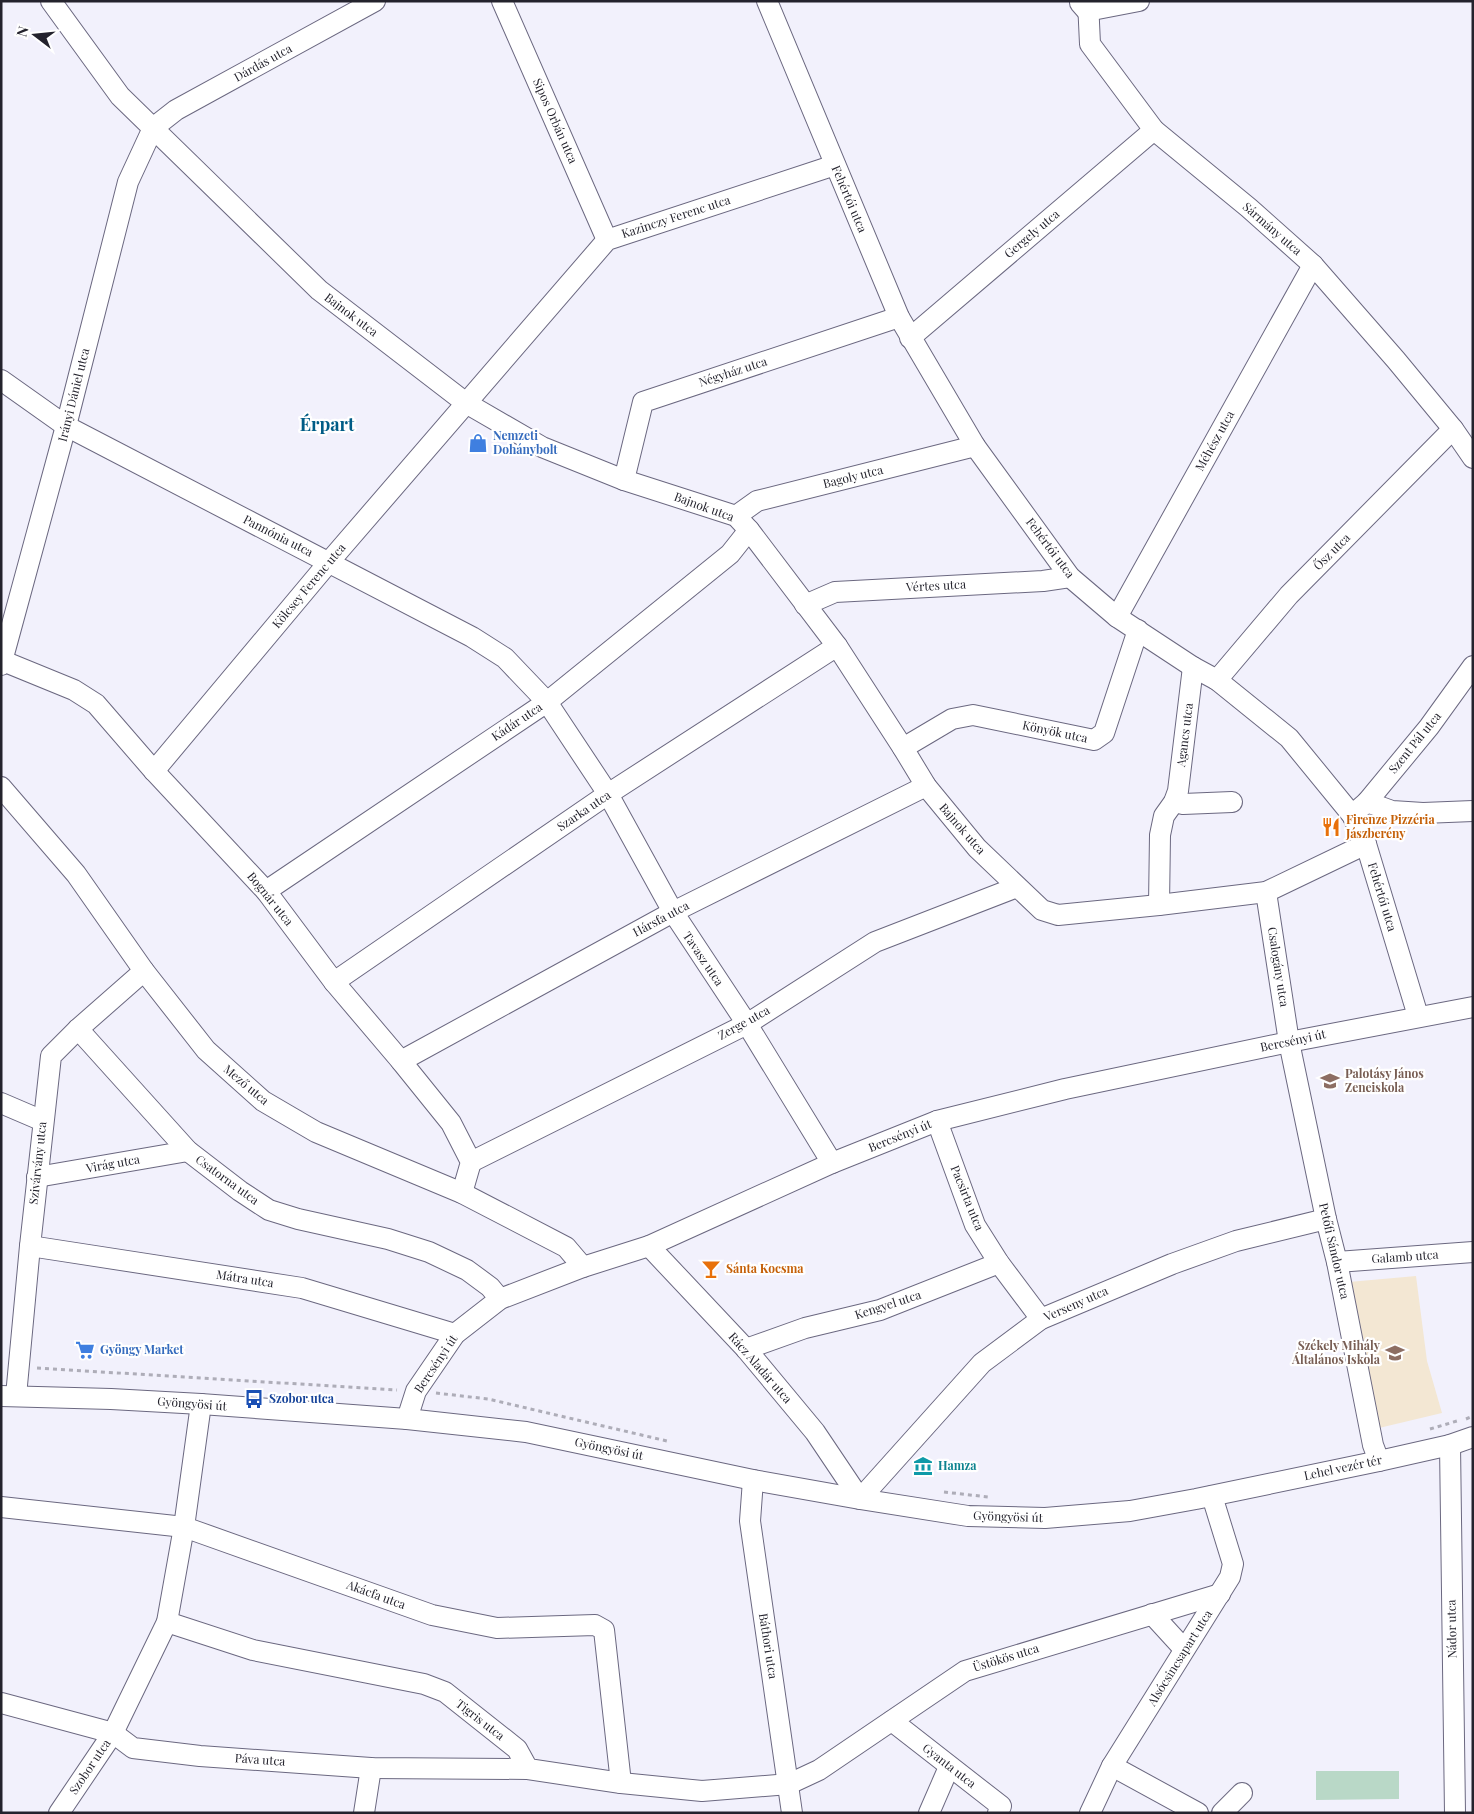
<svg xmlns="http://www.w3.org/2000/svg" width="1474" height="1814" font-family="'Playfair Display',serif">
  <rect width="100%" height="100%" fill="#f2f1fc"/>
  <path fill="#f3e7d3" d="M1416,1276L1427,1361L1442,1413L1379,1428L1349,1282Z"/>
  <path fill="#b9d8c7" d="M1316,1771H1399V1799L1316,1800Z"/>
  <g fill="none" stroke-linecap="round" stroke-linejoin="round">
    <g stroke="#6b6880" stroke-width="22">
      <g id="minor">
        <path d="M51,1L120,96L319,290L466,403L542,447L624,480L736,516L749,530L837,646L903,748L926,786L977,848L1042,910L1058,915L1159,905L1266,892L1366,844"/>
        <path d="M502,1L607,240"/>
        <path d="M767,1L899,317L975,446L1070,577L1117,617L1193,667L1217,680L1289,738L1352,815L1366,844L1418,1016"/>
        <path d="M1088,1L1090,44L1154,130L1249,208L1313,265L1396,360L1453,429L1473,458"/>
        <path d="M1080,3L1087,11L1139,1"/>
        <path d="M910,338L1154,130"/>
        <path d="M1,380L66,426L472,637L505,658L547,702L608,794L673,912L747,1024L832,1163"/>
        <path d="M624,480L643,402L899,317"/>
        <path d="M736,516L757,501L975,446"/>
        <path d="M805,605L835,592L1043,581L1070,577"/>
        <path d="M1117,617L1313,265"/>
        <path d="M3,661L74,690L96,704L154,771L266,891L334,982L401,1061L451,1123L471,1162L462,1193"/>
        <path d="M1,665L66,426L128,182L153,128L176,110L375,1"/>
        <path d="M1217,680L1289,595L1453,429"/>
        <path d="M903,748L952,719L973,715L1094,740L1104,733L1138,630"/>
        <path d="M154,771L329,562L607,240L835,165"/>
        <path d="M1,787L76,874L144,971L206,1050L263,1101L316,1132L462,1193L566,1247L583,1267"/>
        <path d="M1174,802L1183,804L1232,802"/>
        <path d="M1367,802L1392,811L1423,813L1473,811"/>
        <path d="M1352,815L1367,802L1429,727L1473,666"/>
        <path d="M266,891L547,702L730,554L749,530"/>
        <path d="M1266,892L1289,1042L1326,1219L1337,1262L1373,1445L1379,1461"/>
        <path d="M1159,905L1160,835L1164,816L1174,802L1178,791L1193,667"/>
        <path d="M334,982L608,794L837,646"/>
        <path d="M78,1029L188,1151L240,1191L269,1210L298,1219L388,1239L429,1252L467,1270L490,1287L500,1299"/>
        <path d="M401,1061L673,912L926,786"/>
        <path d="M1,1103L43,1121"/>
        <path d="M937,1121L975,1225L999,1263L1041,1319"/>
        <path d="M471,1162L747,1024L875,942L1017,887"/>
        <path d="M37,1177L188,1151"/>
        <path d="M30,1246L302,1288L455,1334"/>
        <path d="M649,1246L746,1349L815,1432L860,1499L982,1363L1041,1319L1172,1264L1236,1241L1326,1219"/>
        <path d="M1337,1262L1473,1252"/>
        <path d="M746,1349L805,1328L880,1310L999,1263"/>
        <path d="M1,1396L111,1399L201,1404L407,1419L526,1432L753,1480L860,1499L968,1516L1045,1518L1130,1511L1196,1499L1379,1461L1450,1445L1473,1437"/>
        <path d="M16,1396L30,1246L51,1056L78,1029L144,971"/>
        <path d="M407,1419L416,1391L455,1334L500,1299L583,1267L649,1246L832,1163L937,1121L1065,1089L1289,1042L1473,1007"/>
        <path d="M1450,1445L1455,1813"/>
        <path d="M753,1480L750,1521L792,1813"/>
        <path d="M1,1507L184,1527L432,1615L497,1628L595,1625L604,1630L621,1783"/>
        <path d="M1152,1614L1184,1649"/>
        <path d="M167,1622L253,1650L424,1684L445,1692L517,1749L528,1769L621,1783L702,1791L789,1784L819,1770L965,1671L1220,1594"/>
        <path d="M1,1703L113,1733L133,1748L200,1756L371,1768L528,1769"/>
        <path d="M892,1721L1001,1806L998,1813"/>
        <path d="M1112,1766L1198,1813"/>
        <path d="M59,1813L113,1733L167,1622L184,1527L201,1404"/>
        <path d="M364,1813L371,1768"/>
        <path d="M929,1813L949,1767"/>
        <path d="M1090,1813L1112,1766L1230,1577L1233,1564L1212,1496"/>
        <path d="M1222,1813L1242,1793"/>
      </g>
    </g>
    <g stroke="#aeadb8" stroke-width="3" stroke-dasharray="4 4" stroke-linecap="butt">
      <path d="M37,1368L397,1390"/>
      <path d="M436,1393L488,1399L667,1441"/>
      <path d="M1466,1419L1473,1416"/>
      <path d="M1430,1429L1457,1421"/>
      <path d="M944,1492L988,1497"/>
    </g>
    <use href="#minor" stroke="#fff" stroke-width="20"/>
  </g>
  <defs>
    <g id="shop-bare" transform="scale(1.5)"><path d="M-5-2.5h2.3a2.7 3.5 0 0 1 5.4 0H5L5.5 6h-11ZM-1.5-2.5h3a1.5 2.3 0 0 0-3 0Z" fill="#3f7fe0" stroke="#fff" stroke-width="2.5" paint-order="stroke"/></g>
    <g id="restaurant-bare" transform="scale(1.5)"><path d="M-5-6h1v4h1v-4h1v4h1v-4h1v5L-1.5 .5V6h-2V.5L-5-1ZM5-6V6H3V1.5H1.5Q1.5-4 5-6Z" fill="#e8710a" stroke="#fff" stroke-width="2.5" paint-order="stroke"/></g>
    <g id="school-bare" transform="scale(1.5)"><path d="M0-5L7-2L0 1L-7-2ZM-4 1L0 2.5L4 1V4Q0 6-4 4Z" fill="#8d6e63" stroke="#fff" stroke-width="2.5" paint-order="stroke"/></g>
    <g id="bar-bare" transform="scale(1.5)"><path d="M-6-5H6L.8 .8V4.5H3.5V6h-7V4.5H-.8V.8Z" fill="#e8710a" stroke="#fff" stroke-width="2.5" paint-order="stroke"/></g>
    <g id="supermarket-bare" transform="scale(1.5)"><path d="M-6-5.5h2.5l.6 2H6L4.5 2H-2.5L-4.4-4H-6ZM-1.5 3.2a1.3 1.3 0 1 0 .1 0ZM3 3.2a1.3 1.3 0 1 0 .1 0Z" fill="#3f7fe0" stroke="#fff" stroke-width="2.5" paint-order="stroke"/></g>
    <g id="bus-bare" transform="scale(1.5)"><path d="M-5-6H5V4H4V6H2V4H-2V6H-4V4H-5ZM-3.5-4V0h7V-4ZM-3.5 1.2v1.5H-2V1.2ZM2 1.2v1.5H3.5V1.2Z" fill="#1a4fb4" stroke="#fff" stroke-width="2.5" paint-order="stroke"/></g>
    <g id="museum-bare" transform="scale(1.5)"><path d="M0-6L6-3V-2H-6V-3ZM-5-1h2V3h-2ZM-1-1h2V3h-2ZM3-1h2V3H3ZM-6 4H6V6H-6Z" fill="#0f9aa8" stroke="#fff" stroke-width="2.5" paint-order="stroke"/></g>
  </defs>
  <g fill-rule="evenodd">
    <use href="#shop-bare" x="478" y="443"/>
    <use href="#restaurant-bare" x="1331" y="827"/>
    <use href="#school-bare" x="1330" y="1081"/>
    <use href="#bar-bare" x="711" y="1269"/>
    <use href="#supermarket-bare" x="85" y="1350"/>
    <use href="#school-bare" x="1395" y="1353"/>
    <use href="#bus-bare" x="254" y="1399"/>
    <use href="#museum-bare" x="923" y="1466"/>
  </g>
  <g text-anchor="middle" stroke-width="4.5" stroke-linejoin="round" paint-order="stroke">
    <g font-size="12" fill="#24232d" stroke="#fff">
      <text transform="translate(263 63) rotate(-29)" y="4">Dárdás utca</text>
      <text transform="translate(555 121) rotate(66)" y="4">Sipos Orbán utca</text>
      <text transform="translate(849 199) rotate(67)" y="4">Fehértói utca</text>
      <text transform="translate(676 217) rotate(-18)" y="4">Kazinczy Ferenc utca</text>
      <text transform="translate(1272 229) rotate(41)" y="4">Sármány utca</text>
      <text transform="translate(1032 234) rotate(-40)" y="4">Gergely utca</text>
      <text transform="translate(351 315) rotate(37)" y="4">Bajnok utca</text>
      <text transform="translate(733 372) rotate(-18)" y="4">Négyház utca</text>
      <text transform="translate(74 395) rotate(-76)" y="4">Irányi Dániel utca</text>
      <text transform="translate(1215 441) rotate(-61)" y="4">Méhész utca</text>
      <text transform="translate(853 477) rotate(-14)" y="4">Bagoly utca</text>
      <text transform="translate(704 507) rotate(20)" y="4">Bajnok utca</text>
      <text transform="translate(278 536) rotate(27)" y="4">Pannónia utca</text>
      <text transform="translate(1050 548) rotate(53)" y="4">Fehértói utca</text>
      <text transform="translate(1332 552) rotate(-45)" y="4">Ősz utca</text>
      <text transform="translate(309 586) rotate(-50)" y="4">Kölcsey Ferenc utca</text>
      <text transform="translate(936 586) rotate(-3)" y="4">Vértes utca</text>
      <text transform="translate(517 722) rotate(-34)" y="4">Kádár utca</text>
      <text transform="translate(1055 732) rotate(12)" y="4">Könyök utca</text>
      <text transform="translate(1185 735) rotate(-83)" y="4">Agancs utca</text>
      <text transform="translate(1415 743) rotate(-51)" y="4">Szent Pál utca</text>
      <text transform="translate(584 811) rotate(-34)" y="4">Szarka utca</text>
      <text transform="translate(962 829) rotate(49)" y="4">Bajnok utca</text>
      <text transform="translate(1382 897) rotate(73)" y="4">Fehértói utca</text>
      <text transform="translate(270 899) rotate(51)" y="4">Bognár utca</text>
      <text transform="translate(661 919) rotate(-28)" y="4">Hársfa utca</text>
      <text transform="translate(703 959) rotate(56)" y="4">Tavasz utca</text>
      <text transform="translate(1278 967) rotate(81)" y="4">Csalogány utca</text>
      <text transform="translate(744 1023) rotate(-29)" y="4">Zerge utca</text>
      <text transform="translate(1293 1041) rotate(-12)" y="4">Bercsényi út</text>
      <text transform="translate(246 1085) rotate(40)" y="4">Mező utca</text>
      <text transform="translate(900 1136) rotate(-22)" y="4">Bercsényi út</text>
      <text transform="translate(38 1163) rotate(-84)" y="4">Szivárvány utca</text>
      <text transform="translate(113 1164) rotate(-10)" y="4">Virág utca</text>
      <text transform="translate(227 1180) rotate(36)" y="4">Csatorna utca</text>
      <text transform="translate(967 1198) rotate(68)" y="4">Pacsirta utca</text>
      <text transform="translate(1334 1251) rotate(77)" y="4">Petőfi Sándor utca</text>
      <text transform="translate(1405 1257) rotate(-4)" y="4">Galamb utca</text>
      <text transform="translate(245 1279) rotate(9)" y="4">Mátra utca</text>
      <text transform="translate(1076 1304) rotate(-24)" y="4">Verseny utca</text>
      <text transform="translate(888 1305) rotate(-18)" y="4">Kengyel utca</text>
      <text transform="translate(436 1364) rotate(-56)" y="4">Bercsényi út</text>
      <text transform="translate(760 1368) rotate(49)" y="4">Rácz Aladár utca</text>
      <text transform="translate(192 1404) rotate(4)" y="4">Gyöngyösi út</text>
      <text transform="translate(609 1449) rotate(12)" y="4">Gyöngyösi út</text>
      <text transform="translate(1343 1468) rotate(-12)" y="4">Lehel vezér tér</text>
      <text transform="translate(1008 1517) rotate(2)" y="4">Gyöngyösi út</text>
      <text transform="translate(376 1595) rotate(20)" y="4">Akácfa utca</text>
      <text transform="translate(1452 1629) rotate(-91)" y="4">Nádor utca</text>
      <text transform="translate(768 1646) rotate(81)" y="4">Báthori utca</text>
      <text transform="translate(1006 1658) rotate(-17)" y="4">Üstökös utca</text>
      <text transform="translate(1180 1658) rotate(-58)" y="4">Alsócsincsapart utca</text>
      <text transform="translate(480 1720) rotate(38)" y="4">Tigris utca</text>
      <text transform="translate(260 1760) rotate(4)" y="4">Páva utca</text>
      <text transform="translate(949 1766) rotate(38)" y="4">Gyanta utca</text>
      <text transform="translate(90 1767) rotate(-56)" y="4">Szobor utca</text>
    </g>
    <g font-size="12" font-weight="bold" fill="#366cbe" stroke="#fff" text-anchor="start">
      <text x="493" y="440">Nemzeti<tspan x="493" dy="14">Dohánybolt</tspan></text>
      <text x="100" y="1354">Gyöngy Market</text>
    </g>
    <g font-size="12" font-weight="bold" fill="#c56008" stroke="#fff" text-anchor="start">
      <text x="1346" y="824">Firenze Pizzéria<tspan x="1346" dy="14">Jászberény</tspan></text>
      <text x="726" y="1273">Sánta Kocsma</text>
    </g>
    <g font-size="12" font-weight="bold" fill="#785e54" stroke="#fff" text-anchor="start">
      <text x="1345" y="1078">Palotásy János<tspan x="1345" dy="14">Zeneiskola</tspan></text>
      <text x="1380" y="1350" text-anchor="end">Székely Mihály<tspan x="1380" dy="14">Általános Iskola</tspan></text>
    </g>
    <g font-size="12" font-weight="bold" fill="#164399" stroke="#fff" text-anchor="start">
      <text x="269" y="1403">Szobor utca</text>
    </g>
    <g font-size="12" font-weight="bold" fill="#0d838f" stroke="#fff" text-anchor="start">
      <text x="938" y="1470">Hamza</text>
    </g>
    <g font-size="18" font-weight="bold" fill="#005c86" stroke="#fff">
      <text x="327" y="431">Érpart</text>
    </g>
  </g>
  <rect width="1474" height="1814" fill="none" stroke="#24232d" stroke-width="5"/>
  <g transform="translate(35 35) rotate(286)" stroke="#ffffff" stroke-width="4" paint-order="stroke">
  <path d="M0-4L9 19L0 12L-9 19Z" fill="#24232d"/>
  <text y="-8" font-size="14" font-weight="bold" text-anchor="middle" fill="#24232d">N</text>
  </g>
</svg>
